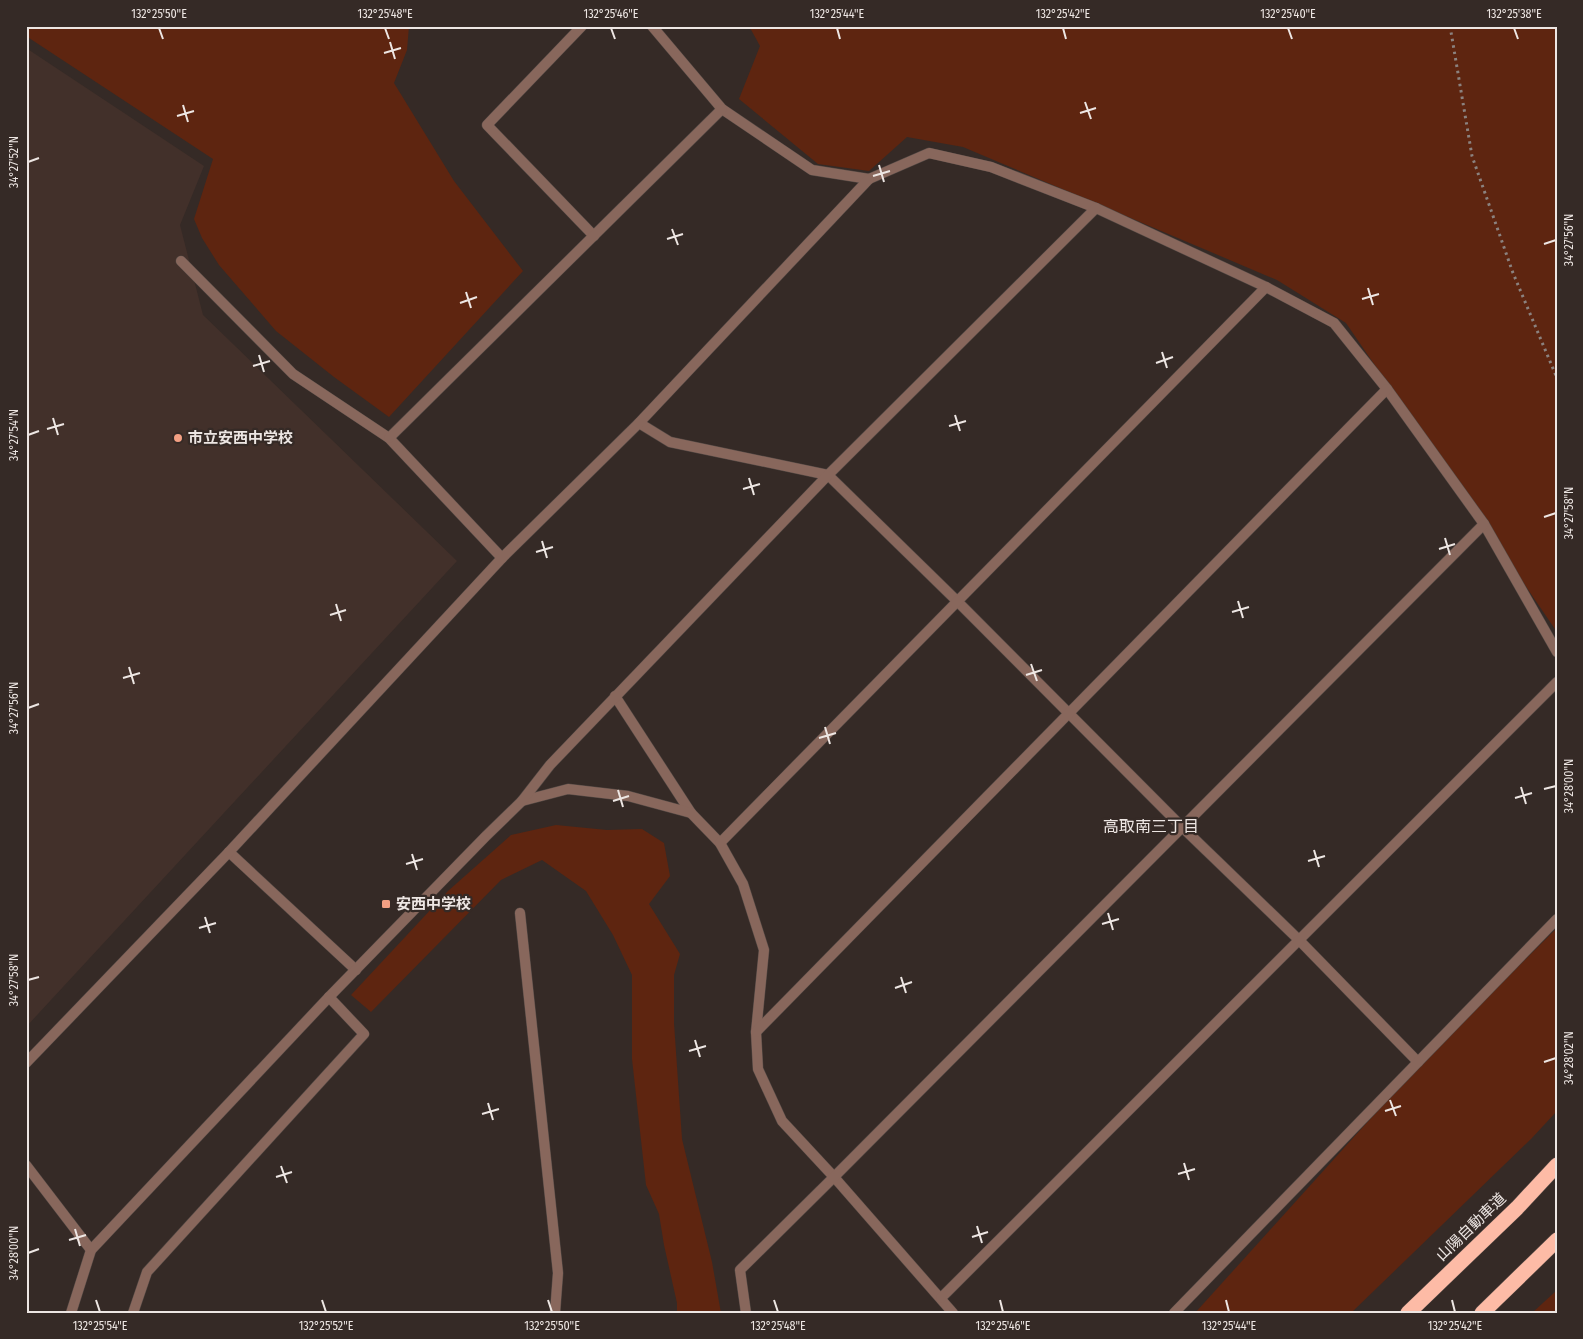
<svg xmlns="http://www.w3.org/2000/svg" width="1583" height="1339" font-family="'Fira Sans Condensed','Noto Sans JP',sans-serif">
  <rect width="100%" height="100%" fill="#352a26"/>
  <path fill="#42302a" d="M26,48L204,166L180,225L203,315L457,561L26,1027Z"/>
  <g fill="#5e2510">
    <path d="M26,26H409L407,50L394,83L454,181L523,271L389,417L334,377L276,331L219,265L202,238L194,219L213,159L26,36Z"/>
    <path d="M749,26H1557V632L1346,323L1277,280L963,147L907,137L869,171L818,164L739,99L760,46Z"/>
    <path d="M556,825L607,830L642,829L664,843L670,876L649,904L680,954L674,975V1023L682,1139L712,1262L721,1313H677V1303L664,1245L659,1214L646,1185L632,1059V975L613,935L586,891L542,860L501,880L371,1012L351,995L448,891L511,835Z"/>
    <path d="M1557,928V1111L1531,1139L1351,1313H1195L1418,1066Z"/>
    <path d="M1557,1290V1313H1532L1556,1291Z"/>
  </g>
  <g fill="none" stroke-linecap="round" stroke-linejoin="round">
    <g stroke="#524844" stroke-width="11">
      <g id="minor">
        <path d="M582,26L487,125L594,236"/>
        <path d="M652,26L722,109L812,170L869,179L929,153L991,167L1096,208L1266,287L1334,323L1387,389L1484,524L1557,652"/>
        <path d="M181,261L293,374L389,438L502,558"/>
        <path d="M639,423L670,442L828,475L957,601L1181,826L1298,939L1418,1062"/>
        <path d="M389,438L722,109"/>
        <path d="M615,696L691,813"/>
        <path d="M522,801L568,789L628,796L691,813L720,843L743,884L764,950L756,1032L758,1069L782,1121L834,1177L953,1313"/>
        <path d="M720,843L1266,287"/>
        <path d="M229,852L356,970"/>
        <path d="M520,913L558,1273L555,1313"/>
        <path d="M756,1032L1387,389"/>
        <path d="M26,1063L229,852L502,558L639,423L869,179"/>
        <path d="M26,1165L91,1250"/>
        <path d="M941,1298L1557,682"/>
        <path d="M71,1313L91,1250L329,997L486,836L522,801L550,765L828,475L1096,208"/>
        <path d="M133,1313L147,1272L364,1034L329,997"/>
        <path d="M746,1313L740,1270L834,1177L1484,524"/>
        <path d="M1174,1313L1557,919"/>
      </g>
    </g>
    <g stroke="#524844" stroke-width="16">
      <g id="motorway">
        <path d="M1408,1313L1517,1208L1557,1165"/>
        <path d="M1482,1313L1557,1240"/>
      </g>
    </g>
    <path stroke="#8b827f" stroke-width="3" stroke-dasharray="2.5 4" stroke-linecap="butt" d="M1450,26L1472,156L1513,273L1557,378"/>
    <use href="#minor" stroke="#88675c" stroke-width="10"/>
    <use href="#motorway" stroke="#fdbba6" stroke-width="15"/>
  </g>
  <path fill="none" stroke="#ede6e3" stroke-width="2" d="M159,28L163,39M385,28L389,39M611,28L615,39M837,28L840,39M1063,28L1066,39M1288,28L1292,39M1514,28L1518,39M390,42L395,59M384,53L401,48M1085,102L1091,119M183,105L188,122M1080,113L1096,108M177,116L194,111M28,162L39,158M879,165L884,182M873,176L890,171M672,229L678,245M667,239L683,234M1544,244L1556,240M1368,288L1373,305M466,292L471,308M1362,299L1379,294M460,303L477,297M1162,352L1167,368M259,355L264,372M1156,363L1173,357M253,366L270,361M955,415L960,431M53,418L58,435M949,426L966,421M47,429L64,424M28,435L39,431M749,478L754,495M743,489L760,484M1544,517L1556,513M1445,538L1450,555M542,541L547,558M1439,549L1455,544M536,552L553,547M1238,601L1243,618M336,604L341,621M1232,612L1249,607M330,615L346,610M1031,664L1037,681M129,667L134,684M1026,675L1042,670M123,678L140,673M28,708L39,704M825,727L830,744M819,738L836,733M1521,787L1526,804M1544,789L1556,786M618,790L623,807M1515,798L1532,793M613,801L629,796M1314,850L1319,867M412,854L417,870M1308,861L1325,856M406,864L423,859M1108,913L1113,930M205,917L210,933M1102,924L1119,919M199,928L216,923M901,977L906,993M28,980L39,977M895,988L912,982M695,1040L700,1057M689,1051L706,1046M1544,1062L1556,1058M1390,1100L1396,1116M488,1103L493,1120M1385,1111L1401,1106M482,1114L499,1109M1184,1163L1189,1180M281,1166L287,1183M1178,1174L1195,1169M276,1177L292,1172M977,1226L982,1243M75,1229L80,1246M972,1237L988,1232M69,1240L86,1235M28,1253L39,1249M96,1300L100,1312M322,1300L326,1312M548,1300L552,1312M774,1300L778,1312M1000,1300L1003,1312M1226,1300L1229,1312M1452,1300L1455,1312"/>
  <g fill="#f39f83" stroke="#352a26" stroke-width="2">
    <circle cx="178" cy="438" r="5"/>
    <rect x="381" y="899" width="10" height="10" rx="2.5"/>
  </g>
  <g text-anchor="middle" stroke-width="4.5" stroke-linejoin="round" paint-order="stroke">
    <g font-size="15" font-weight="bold" fill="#ede6e3" stroke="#352a26" text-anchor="start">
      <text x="188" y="443">市立安西中学校</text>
      <text x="396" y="909">安西中学校</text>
    </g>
    <g font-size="15" fill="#ede6e3" stroke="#352a26">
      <text transform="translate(1471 1227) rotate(-44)" y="5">山陽自動車道</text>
    </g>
    <g font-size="16" fill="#ede6e3" stroke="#352a26">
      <text x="1151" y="832">高取南三丁目</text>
    </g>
  </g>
  <rect width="1583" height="1339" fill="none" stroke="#352a26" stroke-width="55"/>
  <rect x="28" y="28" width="1528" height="1284" fill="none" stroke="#ede6e3" stroke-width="2"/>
  <g font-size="12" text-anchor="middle" fill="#ede6e3">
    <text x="159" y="18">132°25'50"E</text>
    <text x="385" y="18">132°25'48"E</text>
    <text x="611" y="18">132°25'46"E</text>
    <text x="837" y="18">132°25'44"E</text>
    <text x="1063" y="18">132°25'42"E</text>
    <text x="1288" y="18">132°25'40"E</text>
    <text x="1514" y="18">132°25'38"E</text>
    <text transform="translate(14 162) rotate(-90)" y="4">34°27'52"N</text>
    <text transform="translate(1569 240) rotate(-90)" y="4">34°27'56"N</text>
    <text transform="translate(14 435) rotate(-90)" y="4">34°27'54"N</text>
    <text transform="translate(1569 513) rotate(-90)" y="4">34°27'58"N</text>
    <text transform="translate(14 708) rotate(-90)" y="4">34°27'56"N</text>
    <text transform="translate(1569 786) rotate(-90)" y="4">34°28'00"N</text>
    <text transform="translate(14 980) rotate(-90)" y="4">34°27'58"N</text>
    <text transform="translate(1569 1058) rotate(-90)" y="4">34°28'02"N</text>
    <text transform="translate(14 1253) rotate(-90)" y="4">34°28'00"N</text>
    <text x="100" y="1330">132°25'54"E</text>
    <text x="326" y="1330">132°25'52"E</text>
    <text x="552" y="1330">132°25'50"E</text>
    <text x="778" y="1330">132°25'48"E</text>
    <text x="1003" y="1330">132°25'46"E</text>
    <text x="1229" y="1330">132°25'44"E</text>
    <text x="1455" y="1330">132°25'42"E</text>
  </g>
</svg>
